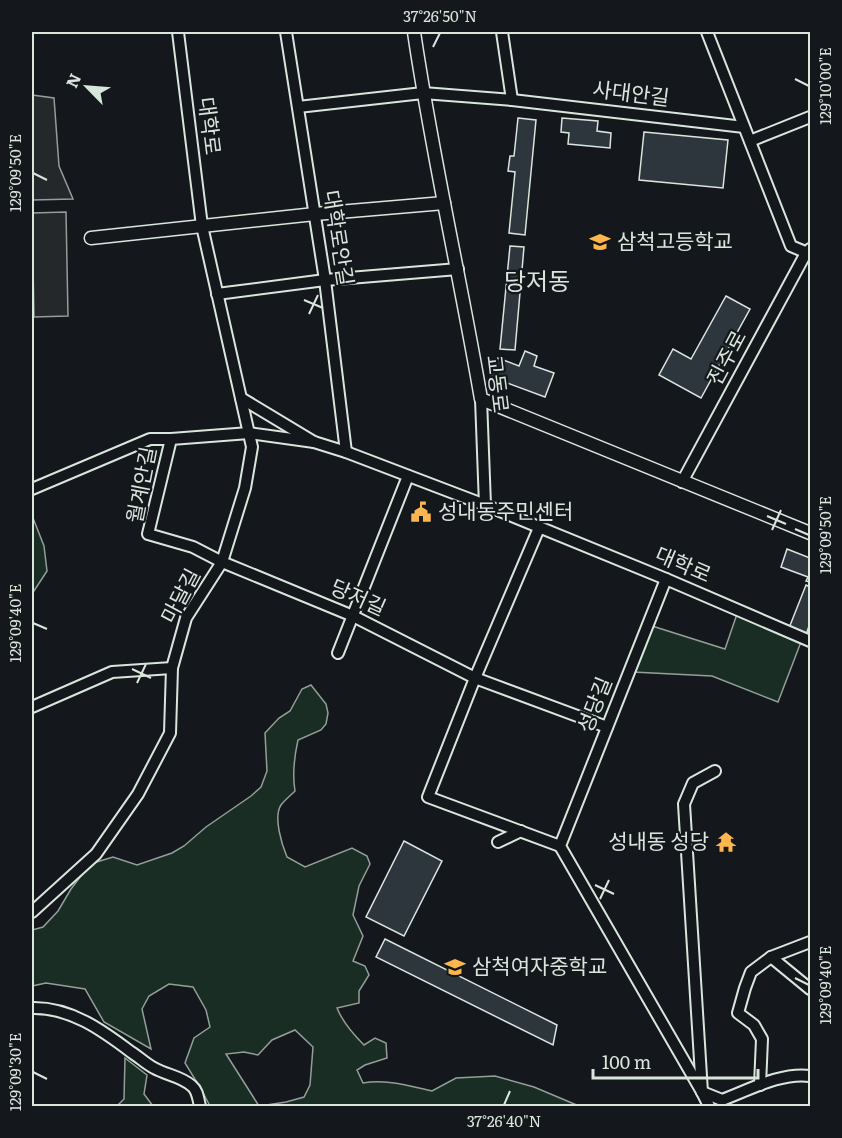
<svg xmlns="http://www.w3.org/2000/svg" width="842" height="1138" font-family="Literata,'Noto Sans KR',serif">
  <rect width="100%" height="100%" fill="#14181c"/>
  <g fill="#1a2d24" stroke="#939e99" stroke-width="1.5">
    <path d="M32,518H33L44,546L47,571L32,594Z"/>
    <path d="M737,614L801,642L778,702L712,676L633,672L652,626L725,649Z"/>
    <path d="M311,685L326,704L328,713L326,724L321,730L298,740C294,758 292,773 295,791C291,795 285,800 281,805C273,817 282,845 287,857L305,867L352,848L367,856L370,864L359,886L353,915L363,936L353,961L365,966L369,975L359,991V1003L337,1008C343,1023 353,1034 364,1045L375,1038L386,1043L387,1058L365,1065L357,1070L363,1083C386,1079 409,1086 432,1091L456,1078L495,1076L534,1087L579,1106H260L286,1102L304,1097L310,1085L313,1047L295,1030L272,1040L258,1055L244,1052L226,1054L259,1106H210L201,1089L185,1063L194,1038L210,1027L206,1010L193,987L169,984L149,996L142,1009L151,1049L104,1022L85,989L46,983L32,986V930L43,927L58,911L71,889L90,864L113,857L137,865L172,853L184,846L206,827L251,796L261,787L267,771L265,733L279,718L290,711L302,689Z"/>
    <path d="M125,1058L147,1075L144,1094L153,1106H117L124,1099Z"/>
  </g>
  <g fill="#24282b" stroke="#939e99" stroke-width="1.5">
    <path d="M32,95L54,98L59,166L73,199L32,200Z"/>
    <path d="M66,212L68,316L34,317L32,213Z"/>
  </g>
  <g fill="#2c363c" stroke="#d8e6dc" stroke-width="1.5">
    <path d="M518,118L536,120L525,235L509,233L515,172L508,171L510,156H514Z"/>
    <path d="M562,118L598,121L597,131L611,133L610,148L568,144L569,133L561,132Z"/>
    <path d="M644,132L728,140L723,188L639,180Z"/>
    <path d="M510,246L524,247L515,350L500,349Z"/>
    <path d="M726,296L750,309L701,398L659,375L673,349L691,359Z"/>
    <path d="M525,351L537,356L534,366L554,373L545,397L491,377L498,358L519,366Z"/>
    <path d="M787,549L810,558V582L806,581L808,577L781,567Z"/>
    <path d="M806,585L810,587V623L806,635L789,628Z"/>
    <path d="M404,841L442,861L404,936L366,917Z"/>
    <path d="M385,939L557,1025L553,1045L376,957Z"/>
  </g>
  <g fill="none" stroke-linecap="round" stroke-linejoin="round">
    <g stroke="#d8e6dc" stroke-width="14">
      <g id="minor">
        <path d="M286,32L325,280L346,452"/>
        <path d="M502,32L512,100"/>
        <path d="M707,32L791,246L810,254"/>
        <path d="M298,107L423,93L512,100L744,127"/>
        <path d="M750,141L810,117"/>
        <path d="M217,294L325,280L458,269"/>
        <path d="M241,398L314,442L346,452L485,505L666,579L810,641"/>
        <path d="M481,399L485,505"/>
        <path d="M314,442L249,433L171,439L148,534L193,547L222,562L353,616L475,678L607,727"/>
        <path d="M682,482L806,253L810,249"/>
        <path d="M32,489L150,439H171"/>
        <path d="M539,528L475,678L428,797L560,846"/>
        <path d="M666,579L560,846L702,1092"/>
        <path d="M338,653L408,476"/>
        <path d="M32,707L112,672L172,668"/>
        <path d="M498,842L521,831"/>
        <path d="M32,912L96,854L138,794L170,733L172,668L186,618L222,562L245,488L252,447L202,226L178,32"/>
        <path d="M771,957L810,989"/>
        <path d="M32,1008C70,1007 102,1030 131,1052C139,1057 146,1064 154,1068C166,1075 181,1076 192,1086C198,1091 198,1099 200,1106"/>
        <path d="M760,1085L762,1039L754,1025L738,1013L745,988L751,972L771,957L810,942"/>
        <path d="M702,1092L722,1100C749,1090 781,1072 810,1076"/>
        <path d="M709,1106L702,1092L684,804L693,783L715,771"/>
      </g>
    </g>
    <g stroke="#d8e6dc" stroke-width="15">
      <g id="tertiary">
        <path d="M414,32C432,155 460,276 481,399L810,533"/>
        <path d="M91,238L315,214L444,203"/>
      </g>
    </g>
    <use href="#minor" stroke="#14181c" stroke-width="10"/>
    <use href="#tertiary" stroke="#14181c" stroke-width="12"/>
  </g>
  <path fill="none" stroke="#d8e6dc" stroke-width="2" d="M433,47L440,33M795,79L809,86M33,173L47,180M304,300L323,308M309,314L318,295M767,516L786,524M795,529L809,535M772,530L781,510M33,623L47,629M132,669L151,678M137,683L146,664M595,885L614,894M600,899L609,880M795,978L809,985M33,1072L47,1079M504,1105L510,1091"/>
  <defs>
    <g id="school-bare" transform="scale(1.62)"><path d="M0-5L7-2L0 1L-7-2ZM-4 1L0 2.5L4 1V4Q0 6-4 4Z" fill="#ffb74d" stroke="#14181c" stroke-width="2.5" paint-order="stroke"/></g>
    <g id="civic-bare" transform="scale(1.62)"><path d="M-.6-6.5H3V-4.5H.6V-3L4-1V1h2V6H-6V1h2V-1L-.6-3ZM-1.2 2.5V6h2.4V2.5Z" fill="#ffb74d" stroke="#14181c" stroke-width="2.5" paint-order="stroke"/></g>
    <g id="temple-bare" transform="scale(1.62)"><path d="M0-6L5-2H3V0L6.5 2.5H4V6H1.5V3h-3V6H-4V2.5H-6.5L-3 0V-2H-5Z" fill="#ffb74d" stroke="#14181c" stroke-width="2.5" paint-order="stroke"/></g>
  </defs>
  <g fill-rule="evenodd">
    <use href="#school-bare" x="600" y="242"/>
    <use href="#civic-bare" x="421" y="512"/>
    <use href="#temple-bare" x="726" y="842"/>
    <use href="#school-bare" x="455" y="967"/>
  </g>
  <g text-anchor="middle" stroke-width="4.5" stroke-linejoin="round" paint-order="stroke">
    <g font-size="21" fill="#d8e6dc" stroke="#14181c">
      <text transform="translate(631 94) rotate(7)" y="7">사대안길</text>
      <text transform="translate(209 126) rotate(83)" y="7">대학로</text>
      <text transform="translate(338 238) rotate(81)" y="7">대학로안길</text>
      <text transform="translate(727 358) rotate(-62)" y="7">진주로</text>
      <text transform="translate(497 384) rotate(83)" y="7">교동로</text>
      <text transform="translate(142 485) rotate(-79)" y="7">월계안길</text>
      <text transform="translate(683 565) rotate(23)" y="7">대학로</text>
      <text transform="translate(181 596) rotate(-62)" y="7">마달길</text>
      <text transform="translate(358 598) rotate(24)" y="7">당저길</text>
      <text transform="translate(595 705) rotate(-68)" y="7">성당길</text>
    </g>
    <g font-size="21" fill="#d8e6dc" stroke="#14181c" text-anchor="start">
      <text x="617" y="249">삼척고등학교</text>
      <text x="438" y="519">성내동주민센터</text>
      <text x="709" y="849" text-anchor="end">성내동 성당</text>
      <text x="472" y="974">삼척여자중학교</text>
    </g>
    <g font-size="24" fill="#d8e6dc" stroke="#14181c">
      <text x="537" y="290">당저동</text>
    </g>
  </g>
  <rect width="842" height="1138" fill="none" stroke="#14181c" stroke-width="66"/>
  <g transform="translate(87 87) rotate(295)" stroke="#14181c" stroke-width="4.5" paint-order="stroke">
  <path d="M0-4.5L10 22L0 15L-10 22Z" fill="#d8e6dc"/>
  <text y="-9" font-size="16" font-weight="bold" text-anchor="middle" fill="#d8e6dc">N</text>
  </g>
  <path d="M593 1069v9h165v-9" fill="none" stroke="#d8e6dc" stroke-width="3"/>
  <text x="602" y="1069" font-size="18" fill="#d8e6dc" stroke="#14181c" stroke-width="4.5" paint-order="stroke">100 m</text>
  <rect x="33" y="33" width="776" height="1072" fill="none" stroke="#d8e6dc" stroke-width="2"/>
  <g font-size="15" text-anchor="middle" fill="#d8e6dc">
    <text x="440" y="22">37°26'50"N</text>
    <text transform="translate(826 86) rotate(-90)" y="5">129°10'00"E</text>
    <text transform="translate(16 173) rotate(-90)" y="5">129°09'50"E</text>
    <text transform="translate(826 535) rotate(-90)" y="5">129°09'50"E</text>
    <text transform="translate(16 623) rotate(-90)" y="5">129°09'40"E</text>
    <text transform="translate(826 985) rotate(-90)" y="5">129°09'40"E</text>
    <text transform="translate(16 1072) rotate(-90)" y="5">129°09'30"E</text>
    <text x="504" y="1127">37°26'40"N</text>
  </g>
</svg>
